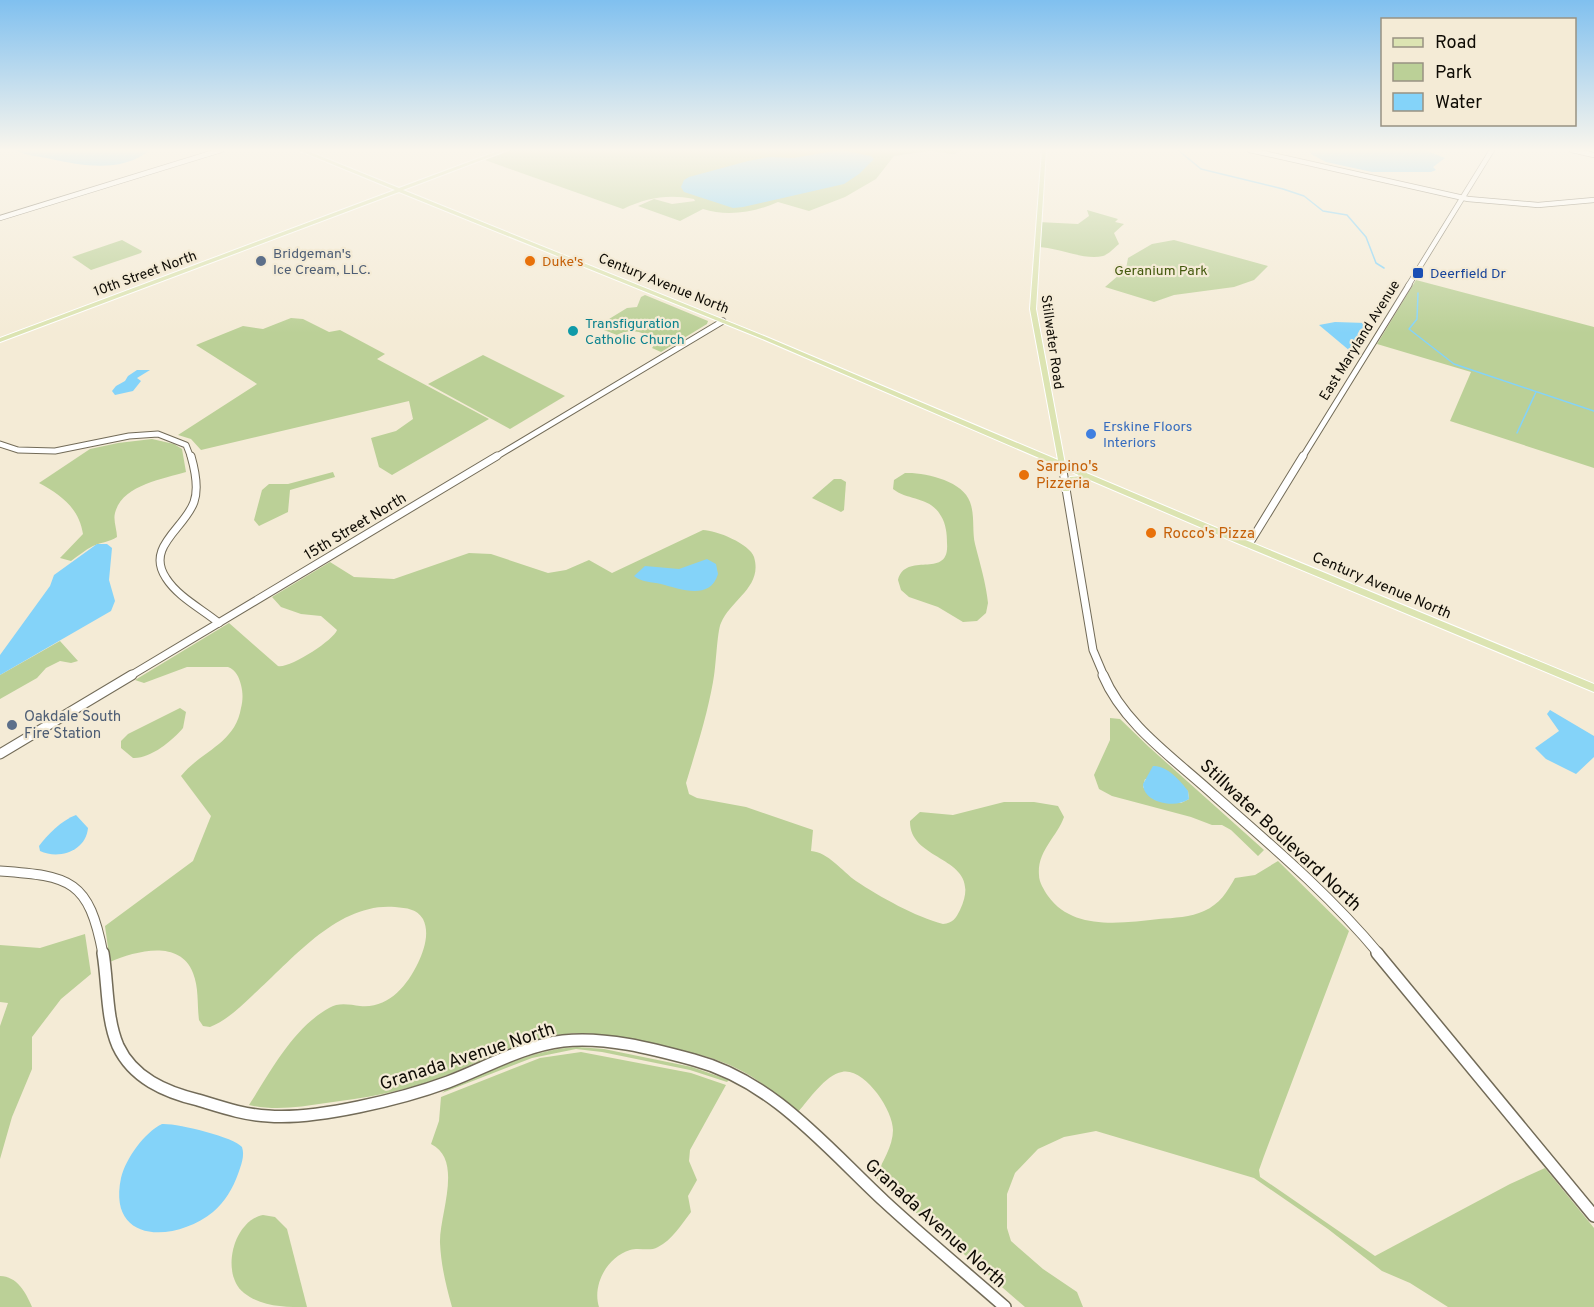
<svg xmlns="http://www.w3.org/2000/svg" width="1594" height="1307" font-family="Overpass,sans-serif">
  <rect width="100%" height="100%" fill="#f4ebd6"/>
  <g fill="#bbd097" fill-rule="evenodd">
    <path d="M509,150H963L954,154L930,151L894,156L876,179L845,197L809,211L778,202C755,212 728,217 703,209L680,221L638,206L654,199L672,204L695,201L694,199C667,194 647,198 623,209L485,160Z"/>
    <path d="M1087,210L1118,219L1115,222L1124,224L1114,233L1119,244C1114,248 1109,254 1103,256C1084,261 1059,247 1036,247L1038,222L1078,224L1089,216Z"/>
    <path d="M122,240L142,251L141,253L91,270L72,257Z"/>
    <path d="M1174,240L1268,266L1254,280L1234,287L1174,295L1154,302L1105,287L1126,269L1128,258L1152,244Z"/>
    <path d="M1416,280L1594,327V468L1450,421L1471,372L1377,344Z"/>
    <path d="M645,295L708,321L707,324L661,352L652,348L656,343C647,331 630,328 617,335L596,327L627,308L637,307L641,297Z"/>
    <path d="M291,318L303,319L329,332L340,330L385,354L377,359L489,419L392,475L379,467L371,438L396,431L413,419L409,401L201,450L191,439L178,435L257,384L196,345L243,326L263,329Z"/>
    <path d="M483,355L565,396L510,429L428,384Z"/>
    <path d="M152,439L174,444L182,449L186,472C163,479 122,485 115,513C113,520 117,530 117,537C109,542 102,542 93,546C85,550 78,556 71,561L60,558L83,534C79,508 61,495 39,483L90,449L118,443Z"/>
    <path d="M333,472L335,477L290,490L288,512L259,526L254,520L262,490L269,484H288Z"/>
    <path d="M905,473C925,472 963,481 970,502C975,515 972,531 975,544C980,564 986,583 988,603L986,613L977,621L963,622L938,607L909,597L901,590L898,580C906,550 950,581 947,543C947,534 946,524 941,516C930,496 908,501 893,489L894,480Z"/>
    <path d="M834,479H841L846,482L844,510L841,512L812,498Z"/>
    <path d="M703,530C716,530 750,544 754,557C763,587 731,599 721,623C717,631 716,669 713,682C707,716 696,750 686,783L689,794L697,798L746,807L813,830L811,851C828,852 842,871 856,881C880,897 916,917 943,924C953,923 956,918 960,910C986,855 909,864 910,821L920,812L953,815L1004,802H1034L1058,806L1064,817C1057,837 1037,851 1039,875C1039,882 1044,890 1048,896C1073,931 1122,923 1159,919C1174,918 1191,917 1204,911C1220,904 1227,892 1235,878L1255,875L1278,861L1349,931L1264,1156L1259,1170L1260,1177L1375,1256L1510,1184L1545,1168L1594,1228V1307H1448L1410,1283L1382,1271L1328,1229L1254,1178L1096,1131L1064,1137L1038,1149L1015,1173L1007,1194V1228L1011,1241L1043,1269L1077,1292L1083,1307H1025L875,1177C882,1163 893,1146 893,1130C893,1110 864,1067 842,1072C825,1075 809,1100 798,1112C747,1068 726,1059 661,1046C627,1039 592,1029 557,1035C516,1042 476,1064 437,1079C401,1092 364,1098 326,1103C300,1107 275,1111 249,1105C271,1071 293,1028 329,1008C339,1002 350,1005 360,1006C388,1009 407,986 418,963C424,950 430,933 423,919C417,909 407,908 395,907C338,902 292,960 253,995C240,1007 226,1021 210,1027L203,1026L199,1020C197,1004 199,988 193,973C180,939 136,951 110,962L105,926L193,861L211,816L181,776C201,751 235,744 241,708C243,700 243,693 241,685C239,677 236,670 228,667H187L144,683L135,680L229,623L278,666C289,669 334,640 337,630L321,616L301,614L281,607L272,597L330,562L354,577L394,579L469,553L491,554L548,573L566,570L589,560L612,573Z"/>
    <path d="M60,641L78,661L71,663L60,661L46,668L37,678L0,699V675Z"/>
    <path d="M180,708L186,712L183,728C172,741 150,759 133,758L121,748V741L128,734Z"/>
    <path d="M1110,718L1120,719L1149,747L1264,850L1258,856L1231,830L1222,825H1212L1191,817L1112,796L1099,789L1094,775L1110,740ZM1145,779L1188,791L1189,799L1181,803L1155,800L1143,787Z"/>
    <path d="M85,934L91,974L61,999L32,1037V1069L12,1117L0,1159V1026L8,1003L0,1002V945L40,948Z"/>
    <path d="M577,1047L604,1049L692,1067L729,1080L727,1082L690,1070L602,1052L576,1049L532,1058L442,1093L447,1089C489,1072 532,1049 577,1047Z"/>
    <path d="M581,1052L691,1073L726,1085L690,1150L689,1161L697,1180L688,1196L691,1212C681,1225 672,1240 658,1247C649,1252 640,1247 630,1250C607,1257 592,1285 599,1307H452C446,1286 441,1265 440,1243C439,1215 464,1160 431,1144L439,1121L441,1097L540,1058Z"/>
    <path d="M263,1215L275,1217L287,1229L307,1307C285,1307 262,1307 244,1293C220,1274 233,1221 263,1215Z"/>
    <path d="M0,1276C17,1276 26,1293 32,1307H0Z"/>
  </g>
  <g fill="#84d3f9">
    <path d="M15,150H150C122,173 83,166 51,159C39,156 26,156 15,150Z"/>
    <path d="M841,150L871,156L874,159L859,174L844,184L743,207L733,208L684,192L681,187L684,180L689,177L748,161L769,157L793,158Z"/>
    <path d="M1310,150H1425L1445,158L1433,167L1436,170L1431,172H1372L1326,162L1311,154Z"/>
    <path d="M1335,322L1366,323L1369,327L1360,345L1350,351L1319,325Z"/>
    <path d="M137,370H150L137,378L141,381L133,391L115,395L112,391L116,386L125,381L128,376Z"/>
    <path d="M97,544H107L112,548L109,580L115,601L111,611L0,675V655L50,586L54,575Z"/>
    <path d="M707,559L716,564L718,574C710,601 680,589 661,584C652,582 641,582 634,576L645,566L679,569Z"/>
    <path d="M1550,710L1594,736V757L1576,774L1546,759L1535,748L1559,731L1547,714Z"/>
    <path d="M1153,766C1166,765 1180,780 1188,791L1189,799C1176,809 1143,803 1143,784Z"/>
    <path d="M76,815L88,828C86,851 59,860 40,851L39,846C47,835 62,820 76,815Z"/>
    <path d="M162,1124C177,1123 234,1137 242,1147C245,1156 241,1165 238,1174C233,1188 225,1202 213,1212C176,1242 107,1245 121,1178C126,1158 144,1133 162,1124Z"/>
  </g>
  <g fill="none" stroke-linecap="round" stroke-linejoin="round">
    <g stroke="#84d3f9" stroke-width="1.5">
      <path d="M1178,150L1201,169L1283,189L1304,196L1323,211L1347,215L1366,237L1376,263L1384,268"/>
      <path d="M1418,293L1417,319L1409,329L1454,364L1594,411"/>
      <path d="M1517,433L1536,392"/>
    </g>
    <g stroke="#726b58" stroke-width="6">
      <g id="minor-far4">
        <path d="M1250,150L1468,199L1538,205L1594,200"/>
        <path d="M1572,150L1594,155"/>
        <path d="M0,218L221,150"/>
        <path d="M1408,286L1492,150"/>
      </g>
    </g>
    <g stroke="#726b58" stroke-width="7">
      <g id="minor-far3">
        <path d="M0,444L18,450L55,451L129,436L158,434L186,445L191,458"/>
        <path d="M494,458L723,321"/>
        <path d="M1302,458L1409,285"/>
      </g>
    </g>
    <g stroke="#726b58" stroke-width="9">
      <g id="minor-far2">
        <path d="M191,456C195,470 199,488 194,502C185,528 145,547 166,578C178,597 202,609 219,623"/>
        <path d="M1062,465L1093,650L1104,676"/>
        <path d="M1249,544L1303,456"/>
        <path d="M130,676L497,456"/>
      </g>
    </g>
    <g stroke="#726b58" stroke-width="11">
      <g id="minor-far1">
        <path d="M1103,675C1124,725 1175,759 1214,795C1272,846 1330,895 1379,954"/>
        <path d="M0,754L132,675"/>
        <path d="M0,871C71,876 89,880 103,954"/>
      </g>
    </g>
    <g stroke="#726b58" stroke-width="14">
      <g id="minor">
        <path d="M103,953C108,983 106,1018 118,1046C133,1078 165,1092 198,1100C221,1107 244,1115 268,1116C316,1120 402,1099 448,1082C485,1068 522,1046 563,1041C605,1036 653,1049 694,1060C773,1081 826,1147 884,1201C923,1237 965,1272 1005,1307"/>
        <path d="M1377,953L1594,1216"/>
      </g>
    </g>
    <g stroke="#fff" stroke-width="2">
      <path id="major" d="M298,150H305L399,188L501,150H508L403,190L764,336L1058,460L1030,309L1042,150H1046L1036,309L1065,464L1243,539L1594,684V692L1237,543L1090,480L1075,481L1069,491H1063L1062,489L1070,477L1081,476L760,338L399,192L0,342V338L395,190Z"/>
    </g>
    <use href="#minor-far4" stroke="#fff" stroke-width="4.5"/>
    <use href="#minor-far3" stroke="#fff" stroke-width="5"/>
    <use href="#minor-far2" stroke="#fff" stroke-width="7"/>
    <use href="#minor-far1" stroke="#fff" stroke-width="9"/>
    <use href="#minor" stroke="#fff" stroke-width="11"/>
    <use href="#major" fill="#dce4b2" fill-rule="evenodd"/>
  </g>
  <linearGradient id="sky" x2="0" y2="1"><stop stop-color="#80c0ef"/><stop offset="0.45" stop-color="#faf6ed"/><stop offset="1" stop-color="#faf6ed" stop-opacity="0"/></linearGradient>
  <rect width="1594" height="333" fill="url(#sky)"/>
  <g fill="#5c6f8a" stroke="#f4ebd6" stroke-width="2">
    <circle cx="261" cy="261" r="6"/>
    <circle cx="12" cy="725" r="6"/>
  </g>
  <g fill="#e8710a" stroke="#f4ebd6" stroke-width="2">
    <circle cx="530" cy="261" r="6"/>
    <circle cx="1024" cy="475" r="6"/>
    <circle cx="1151" cy="533" r="6"/>
  </g>
  <rect fill="#1a4fb4" stroke="#f4ebd6" stroke-width="2" x="1412" y="267" width="12" height="12" rx="3"/>
  <circle fill="#0f9aa8" stroke="#f4ebd6" stroke-width="2" cx="573" cy="331" r="6"/>
  <circle fill="#3f7fe0" stroke="#f4ebd6" stroke-width="2" cx="1091" cy="434" r="6"/>
  <g text-anchor="middle" stroke-width="4.5" stroke-linejoin="round" paint-order="stroke">
    <g font-size="14" fill="#4e5e75" stroke="#f4ebd6" text-anchor="start">
      <text x="273" y="258">Bridgeman's<tspan x="273" dy="16">Ice Cream, LLC.</tspan></text>
    </g>
    <g font-size="14" fill="#c56008" stroke="#f4ebd6" text-anchor="start">
      <text x="542" y="266">Duke's</text>
    </g>
    <g font-size="14" fill="#455a0f" stroke="#f4ebd6">
      <text x="1161" y="275">Geranium Park</text>
    </g>
    <g font-size="14" fill="#0f0c05" stroke="#f4ebd6">
      <text transform="translate(145 273) rotate(-20)" y="5">10th Street North</text>
      <text transform="translate(664 283) rotate(22)" y="5">Century Avenue North</text>
      <text transform="translate(1359 340) rotate(-58)" y="5">East Maryland Avenue</text>
      <text transform="translate(1053 342) rotate(82)" y="5">Stillwater Road</text>
    </g>
    <g font-size="14" fill="#164399" stroke="#f4ebd6" text-anchor="start">
      <text x="1430" y="278">Deerfield Dr</text>
    </g>
    <g font-size="14" fill="#0d838f" stroke="#f4ebd6" text-anchor="start">
      <text x="585" y="328">Transfiguration<tspan x="585" dy="16">Catholic Church</tspan></text>
    </g>
    <g font-size="14" fill="#366cbe" stroke="#f4ebd6" text-anchor="start">
      <text x="1103" y="431">Erskine Floors<tspan x="1103" dy="16">Interiors</tspan></text>
    </g>
    <g font-size="15" fill="#c56008" stroke="#f4ebd6" text-anchor="start">
      <text x="1036" y="471">Sarpino's<tspan x="1036" dy="17">Pizzeria</tspan></text>
      <text x="1163" y="538">Rocco's Pizza</text>
    </g>
    <g font-size="15" fill="#0f0c05" stroke="#f4ebd6">
      <text transform="translate(355 526) rotate(-31)" y="5">15th Street North</text>
      <text transform="translate(1382 585) rotate(23)" y="5">Century Avenue North</text>
    </g>
    <g font-size="15" fill="#4e5e75" stroke="#f4ebd6" text-anchor="start">
      <text x="24" y="721">Oakdale South<tspan x="24" dy="17">Fire Station</tspan></text>
    </g>
    <g font-size="18" fill="#0f0c05" stroke="#f4ebd6">
      <text transform="translate(1281 835) rotate(43)" y="6">Stillwater Boulevard North</text>
      <text transform="translate(467 1056) rotate(-18)" y="6">Granada Avenue North</text>
      <text transform="translate(936 1223) rotate(42)" y="6">Granada Avenue North</text>
    </g>
  </g>
  <rect x="1381" y="18" width="195" height="108" fill="#f4ebd6" stroke="#989282" stroke-width="1.5"/>
  <rect x="1393" y="38" width="30" height="9" fill="#dce4b2" stroke="#989282" stroke-width="1.5"/>
  <text x="1435" y="48" font-size="18" fill="#0f0c05">Road</text>
  <rect x="1393" y="63" width="30" height="18" fill="#bbd097" stroke="#989282" stroke-width="1.5"/>
  <text x="1435" y="78" font-size="18" fill="#0f0c05">Park</text>
  <rect x="1393" y="93" width="30" height="18" fill="#84d3f9" stroke="#989282" stroke-width="1.5"/>
  <text x="1435" y="108" font-size="18" fill="#0f0c05">Water</text>
</svg>
